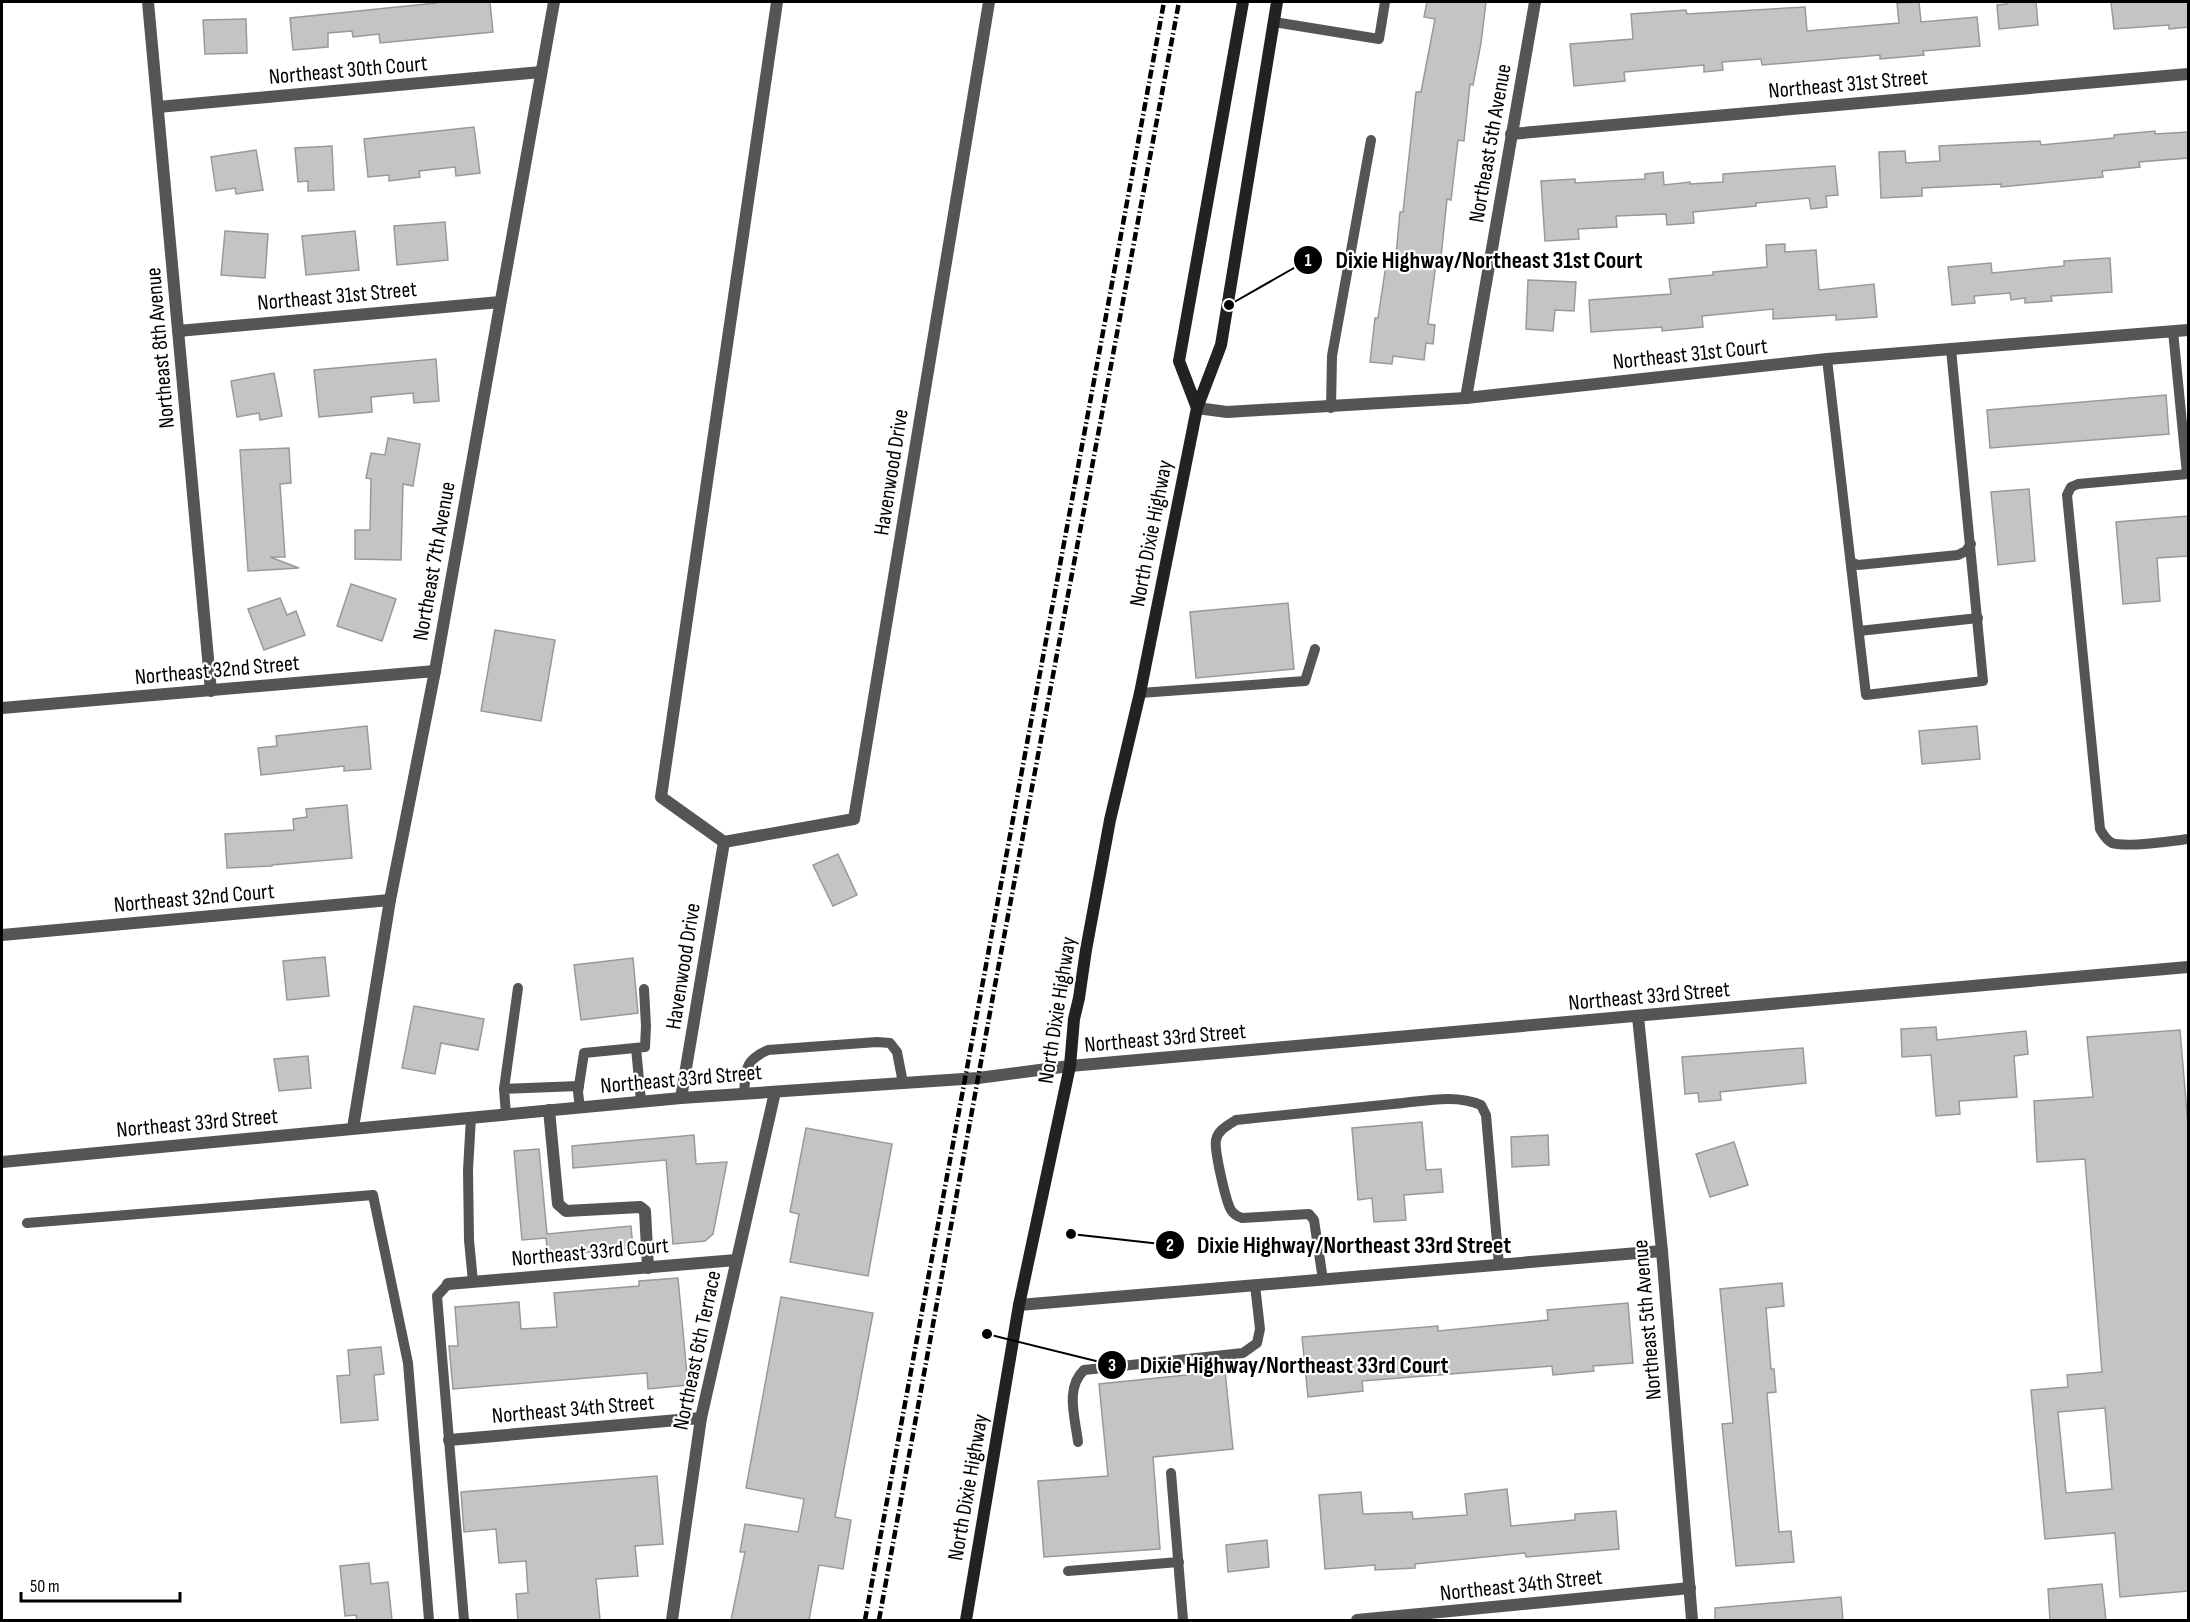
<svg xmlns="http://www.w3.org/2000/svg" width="2190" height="1622" font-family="'Sofia Sans Condensed',sans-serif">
  <rect width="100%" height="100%" fill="#fff"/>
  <g fill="#c4c4c4" stroke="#999" stroke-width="1.5" fill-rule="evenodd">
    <path d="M436,2H490L493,32L380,43L379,34L353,37L352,31L328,33V47L293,50L290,18L436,3Z"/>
    <path d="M1427,2H1486L1481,43L1473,85L1470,84L1464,141L1458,140L1451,200L1447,199L1441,257L1437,256L1428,324L1435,325L1433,344L1426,343L1424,360L1393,356L1392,364L1370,362L1375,318H1378L1386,265L1395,266L1400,212H1403L1416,92H1421L1435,19L1424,17Z"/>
    <path d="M1919,2L1921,22L1977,17L1980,46L1923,51L1924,55L1880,59V55L1762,65L1761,59L1722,62L1723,70L1704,72V65L1624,72L1625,81L1574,86L1570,44L1633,39L1631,14L1686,10L1687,14L1805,7L1807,31L1899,23L1897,3Z"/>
    <path d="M2007,2H2036L2038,25L1999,29L1997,5L2007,4Z"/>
    <path d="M2111,2H2188V27L2169,29V25L2114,29Z"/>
    <path d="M246,19L247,53L205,54L203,20Z"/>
    <path d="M474,127L480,173L456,176L455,167L419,171L420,177L389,181V175L368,177L364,139Z"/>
    <path d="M2155,131V134L2188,132V158L2139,162L2140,167L2102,171L2103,177L2001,187V184L1922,188V196L1881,198L1879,152L1905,151L1906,163L1940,161L1939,146L2040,141L2041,145L2114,138V135Z"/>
    <path d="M332,146L334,190L308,191V181L298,182L295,148Z"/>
    <path d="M256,150L263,190L236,194L235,188L216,191L211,157Z"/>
    <path d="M1835,166L1838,195L1826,196L1827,207L1811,209L1809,198L1756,203V206L1693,212L1694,223L1667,225L1666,214L1616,216L1617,227L1578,229L1579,239L1545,241L1541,181L1575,179V183L1645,179V174L1663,172L1664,185L1690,182V184L1723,182V174Z"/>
    <path d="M445,222L448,260L397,265L394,226Z"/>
    <path d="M225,231L268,234L265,278L221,275Z"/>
    <path d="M355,231L359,270L306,275L302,236Z"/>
    <path d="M1785,244V252L1816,250L1819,290L1874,284L1877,317L1836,320V315L1773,319V309L1702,316L1703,327L1662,331V327L1591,332L1589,300L1671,294L1669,279L1713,275V272L1767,267L1766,245Z"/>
    <path d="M2110,258L2112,292L2051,296L2052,301L2025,303V298L2011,300L2010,293L1974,296L1975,303L1952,305L1948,267L1991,263L1992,273L2064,266V261Z"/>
    <path d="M1528,280L1576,282L1574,311L1555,310L1553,331L1526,329Z"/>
    <path d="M436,359L439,401L414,403L413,393L371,397L372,412L319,417L314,370Z"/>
    <path d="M274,373L282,416L260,420L259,413L237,417L231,381Z"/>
    <path d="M2166,395L2169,434L1990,448L1987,410Z"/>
    <path d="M388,438L420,444L413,486L403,484L401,560L355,559V530H370L371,479L366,478L371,453L385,455Z"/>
    <path d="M289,448L291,483L280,484L285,557H270L299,568L248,571L240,450Z"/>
    <path d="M2029,489L2035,561L1998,565L1991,492Z"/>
    <path d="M2188,516V556L2157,558L2160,601L2123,604L2116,522Z"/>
    <path d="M351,584L396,599L382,641L337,626Z"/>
    <path d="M280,598L287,615L296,611L305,635L264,650L248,609Z"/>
    <path d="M1288,603L1294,669L1196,678L1190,612Z"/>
    <path d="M495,630L555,640L541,721L481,711Z"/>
    <path d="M367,726L371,769L344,771V766L261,775L258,748L277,746L276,736Z"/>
    <path d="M1977,726L1980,759L1922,764L1919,731Z"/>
    <path d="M347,805L352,858L272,865V866L227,868L225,834L294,830L293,819L307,817L306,809Z"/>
    <path d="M838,854L857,895L833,906L813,865Z"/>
    <path d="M325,957L329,996L287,1000L283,961Z"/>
    <path d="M633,958L638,1013L581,1020L574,965Z"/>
    <path d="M414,1006L484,1019L478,1050L441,1043L435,1074L402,1068Z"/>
    <path d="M1936,1027L1937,1040L2026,1031L2028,1054L2014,1056L2017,1097L1959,1101L1960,1114L1936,1116L1931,1055L1902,1057L1901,1029Z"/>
    <path d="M2180,1030L2188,1125V1591L2120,1597L2115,1533L2045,1539L2031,1390L2068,1387L2067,1375L2102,1372L2085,1159L2037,1162L2034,1101L2093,1097L2087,1037ZM2105,1408L2112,1489L2066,1493L2058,1412Z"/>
    <path d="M1803,1048L1806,1083L1720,1092L1721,1100L1699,1102L1698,1093L1685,1094L1682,1057Z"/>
    <path d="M308,1056L311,1088L279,1091L274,1059Z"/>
    <path d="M1422,1122L1426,1170L1441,1169L1443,1192L1404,1195L1406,1220L1374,1222L1372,1198L1358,1200L1352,1128Z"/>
    <path d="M806,1128L892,1144L868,1276L790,1262L799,1214L790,1212Z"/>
    <path d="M694,1135L696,1164L727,1162L713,1234L705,1241L673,1244L666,1160L573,1168L572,1146Z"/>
    <path d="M1548,1135L1549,1165L1512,1167L1511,1137Z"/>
    <path d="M1734,1142L1748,1185L1710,1197L1696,1154Z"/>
    <path d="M539,1149L547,1234L631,1226L633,1248L548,1256L546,1238L522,1240L514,1151Z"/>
    <path d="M678,1278L688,1385L648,1389L647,1373L453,1389L449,1346H458L455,1307L519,1302L521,1329L557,1327L554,1293L639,1286V1281Z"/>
    <path d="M1782,1283L1784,1306L1766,1308L1771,1369H1774L1776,1392L1767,1393L1779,1532L1791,1531L1794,1562L1736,1566L1722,1424L1733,1423L1720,1289Z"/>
    <path d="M781,1297L873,1313L835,1517L851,1520L843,1569L819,1565L809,1620H731L745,1552H740L745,1524L798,1532L804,1499L746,1488Z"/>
    <path d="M1628,1303L1633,1363L1593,1366L1594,1371L1553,1375L1552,1366L1362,1381L1363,1391L1308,1397L1302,1337L1438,1326V1331L1548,1320L1547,1310Z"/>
    <path d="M381,1347L384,1374L374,1375L378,1420L341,1423L337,1376L350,1375L348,1350Z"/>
    <path d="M1225,1371L1233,1449L1153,1457L1160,1549L1044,1557L1038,1481L1108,1476L1099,1384Z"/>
    <path d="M657,1476L663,1544L635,1546L638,1576L596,1579L600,1620H518L516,1594L528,1593L526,1561L499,1563L496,1529L464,1532L461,1492Z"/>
    <path d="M1507,1489L1511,1526L1575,1520V1514L1616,1511L1619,1549L1526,1557L1525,1553L1415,1564V1568L1375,1570V1565L1325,1569L1319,1495L1361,1492L1363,1514L1412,1512L1413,1519L1467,1515L1465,1494Z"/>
    <path d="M1267,1540L1269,1567L1228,1572L1226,1545Z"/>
    <path d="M369,1563L371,1584L388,1582L392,1620H357L356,1615L345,1616L340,1566Z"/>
    <path d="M2102,1584L2106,1620H2050L2048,1589Z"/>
    <path d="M1841,1597L1843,1620H1715V1608Z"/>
  </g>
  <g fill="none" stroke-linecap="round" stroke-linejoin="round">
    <g stroke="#555" stroke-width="10">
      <path d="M1274,22L1379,39L1385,2"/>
      <path d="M2173,331L2187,474"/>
      <path d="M1827,359L1866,695L1983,681L1951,349"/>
      <path d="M1331,408L1332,356L1371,140"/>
      <path d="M2188,474L2078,484L2071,487L2067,495L2100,829C2103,834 2106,840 2112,843C2127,848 2172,841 2188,839"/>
      <path d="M1851,562L1858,565L1958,555L1966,551L1971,544"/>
      <path d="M1859,631L1978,618"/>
      <path d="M1140,693L1305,681L1315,649"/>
      <path d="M636,1048L641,1101"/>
      <path d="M504,1089L518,988"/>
      <path d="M744,1094C746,1069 744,1061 768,1050L877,1042L890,1043L897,1052L903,1083"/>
      <path d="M580,1108L578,1092L584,1053L645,1047L646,1026L644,989"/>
      <path d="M506,1114L504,1089L579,1086"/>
      <path d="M471,1117L468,1170L469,1240L473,1282"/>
      <path d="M27,1223L373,1195L408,1363L429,1620"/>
      <path d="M1323,1280L1314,1220L1309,1214L1242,1218C1237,1216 1234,1215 1231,1210C1226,1202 1214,1150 1216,1140C1218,1130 1228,1125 1236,1120C1288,1115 1341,1109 1393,1104C1420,1102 1455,1093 1481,1105L1486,1115L1499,1265"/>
      <path d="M448,1284L437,1296L464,1620"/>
      <path d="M1078,1442C1075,1417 1065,1388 1084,1370L1243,1353L1257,1343L1260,1329L1255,1285"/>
      <path d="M1171,1473L1183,1620"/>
      <path d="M1068,1571L1179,1562"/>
    </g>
    <g stroke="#555" stroke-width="12">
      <path d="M148,2L211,691"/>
      <path d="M777,2L661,797L724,842L854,819L989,2"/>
      <path d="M158,107L541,72"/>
      <path d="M1511,134L2188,74"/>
      <path d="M178,331L500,302"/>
      <path d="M1466,398L1535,2"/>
      <path d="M1197,408L1227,412L1466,398L1827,359L2188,330"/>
      <path d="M2,708L435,671"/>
      <path d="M2,935L390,900"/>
      <path d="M1638,1017L1662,1251L1692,1620"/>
      <path d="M681,1098L724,842"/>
      <path d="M549,1110L558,1204L566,1211L640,1207L645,1211L648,1268"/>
      <path d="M353,1128L390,900L435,671L554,2"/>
      <path d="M448,1284L736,1260"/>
      <path d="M1019,1305L1662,1251"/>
      <path d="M449,1440L701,1418"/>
      <path d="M672,1620L701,1418L775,1092"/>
      <path d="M1357,1620L1690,1588"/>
    </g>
    <path stroke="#555" stroke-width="12" d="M2,1162L681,1098L978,1078L1070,1066L2188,967"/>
    <g stroke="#222" stroke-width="12">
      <path d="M1197,408L1179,361L1243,2"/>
      <path d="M966,1620L1019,1305L1070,1066L1074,1019L1079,998L1086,950L1110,820L1140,693L1197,408L1221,345L1277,2"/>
    </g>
    <g stroke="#000" stroke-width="4.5" stroke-dasharray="9 3 1.5 3" stroke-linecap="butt">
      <path d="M865,1620L1164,2"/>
      <path d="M879,1620L995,985L1179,2"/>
    </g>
  </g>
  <g text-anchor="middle" stroke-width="4.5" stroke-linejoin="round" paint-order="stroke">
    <g font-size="22" fill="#000" stroke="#fff">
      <text transform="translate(348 69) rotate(-5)" y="8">Northeast 30th Court</text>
      <text transform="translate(1848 83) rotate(-5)" y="8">Northeast 31st Street</text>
      <text transform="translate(1489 143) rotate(-80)" y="8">Northeast 5th Avenue</text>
      <text transform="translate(337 295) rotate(-5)" y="8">Northeast 31st Street</text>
      <text transform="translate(159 348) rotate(-95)" y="8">Northeast 8th Avenue</text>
      <text transform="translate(1690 353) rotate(-6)" y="8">Northeast 31st Court</text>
      <text transform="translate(890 472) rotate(-81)" y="8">Havenwood Drive</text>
      <text transform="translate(1150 533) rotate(-79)" y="8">North Dixie Highway</text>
      <text transform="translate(433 561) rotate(-80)" y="8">Northeast 7th Avenue</text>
      <text transform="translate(217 669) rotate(-5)" y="8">Northeast 32nd Street</text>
      <text transform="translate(194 897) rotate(-5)" y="8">Northeast 32nd Court</text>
      <text transform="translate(682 966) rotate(-81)" y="8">Havenwood Drive</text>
      <text transform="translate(1649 995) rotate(-5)" y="8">Northeast 33rd Street</text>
      <text transform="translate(1056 1010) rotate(-81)" y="8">North Dixie Highway</text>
      <text transform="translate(1165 1037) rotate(-5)" y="8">Northeast 33rd Street</text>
      <text transform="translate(681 1078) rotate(-5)" y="8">Northeast 33rd Street</text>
      <text transform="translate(197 1122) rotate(-5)" y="8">Northeast 33rd Street</text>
      <text transform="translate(590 1251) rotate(-5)" y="8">Northeast 33rd Court</text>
      <text transform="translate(1646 1320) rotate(-95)" y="8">Northeast 5th Avenue</text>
      <text transform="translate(696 1350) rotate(-78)" y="8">Northeast 6th Terrace</text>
      <text transform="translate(573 1408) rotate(-5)" y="8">Northeast 34th Street</text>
      <text transform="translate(967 1487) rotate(-80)" y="8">North Dixie Highway</text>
      <text transform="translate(1521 1584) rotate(-6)" y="8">Northeast 34th Street</text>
    </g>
  </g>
  <path fill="none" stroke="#000" stroke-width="2" d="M1229 305L1308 260M1071 1234L1170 1245M987 1334L1112 1365"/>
  <g fill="#000" stroke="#fff" stroke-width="2">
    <circle cx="1229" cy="305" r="6"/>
    <circle cx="1071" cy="1234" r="6"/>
    <circle cx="987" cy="1334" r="6"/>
    <circle cx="1308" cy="260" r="15"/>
    <circle cx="1170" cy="1245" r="15"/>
    <circle cx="1112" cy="1365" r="15"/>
  </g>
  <g font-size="18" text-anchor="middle" font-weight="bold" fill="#fff">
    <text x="1308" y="266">1</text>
    <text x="1170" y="1251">2</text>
    <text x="1112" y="1371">3</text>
  </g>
  <g font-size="24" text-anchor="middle" font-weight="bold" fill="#000" stroke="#fff" stroke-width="4.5" stroke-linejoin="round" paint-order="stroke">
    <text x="1489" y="268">Dixie Highway/Northeast 31st Court</text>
    <text x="1354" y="1253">Dixie Highway/Northeast 33rd Street</text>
    <text x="1294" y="1373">Dixie Highway/Northeast 33rd Court</text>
  </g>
  <rect width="2190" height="1622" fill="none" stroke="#000000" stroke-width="6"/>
  <path d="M21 1592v9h159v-9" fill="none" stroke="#000000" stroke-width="3"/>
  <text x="30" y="1592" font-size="18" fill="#000000" stroke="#ffffff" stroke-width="4.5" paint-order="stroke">50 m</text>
</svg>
